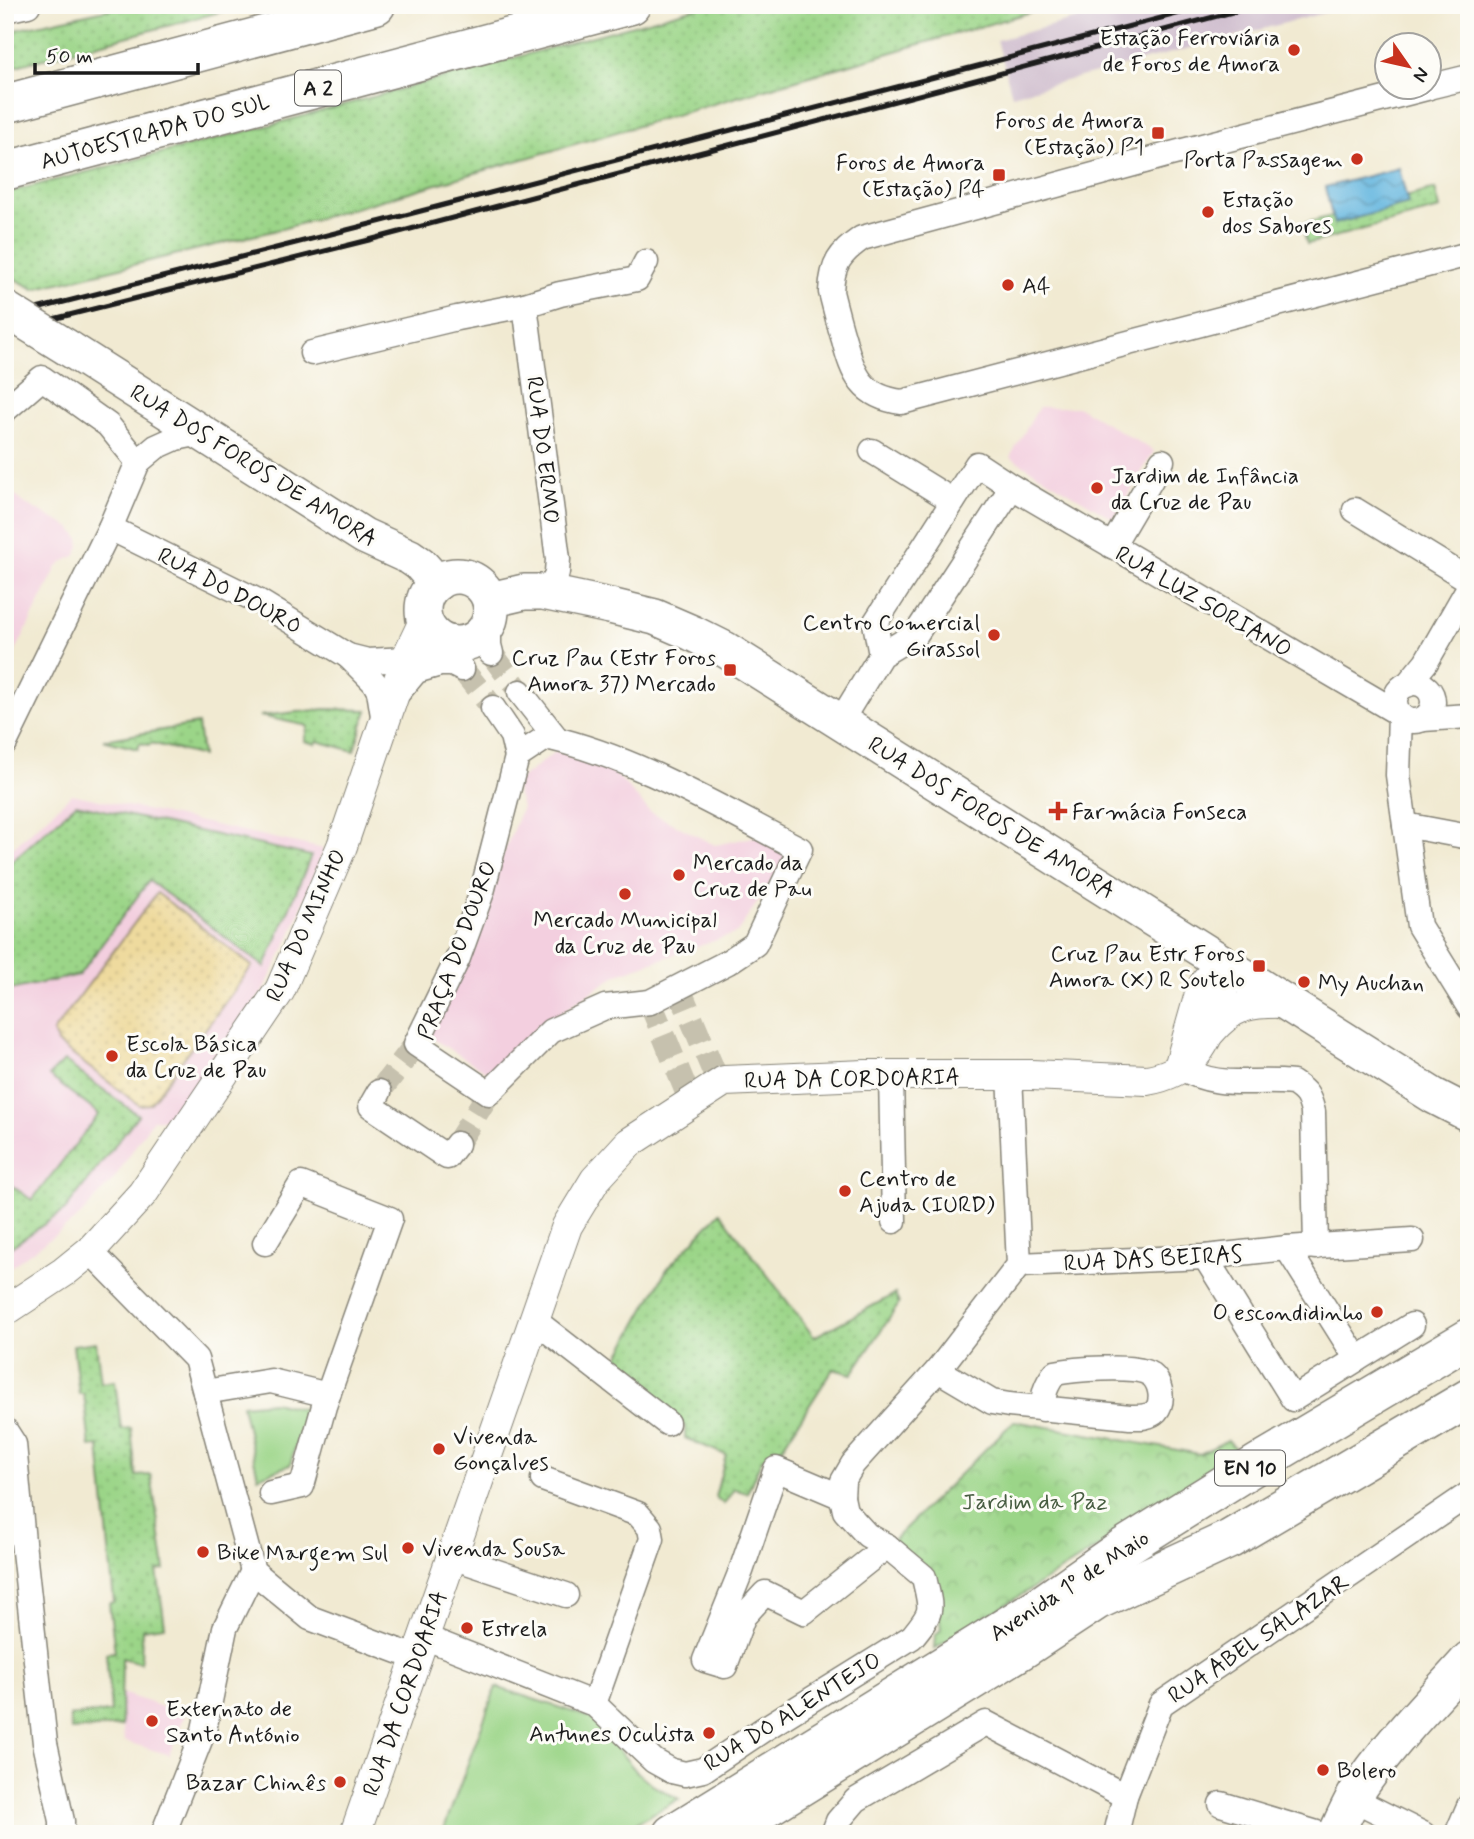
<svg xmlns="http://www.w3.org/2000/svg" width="1474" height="1839" font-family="Mynerve,sans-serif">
  <defs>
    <pattern id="grass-dots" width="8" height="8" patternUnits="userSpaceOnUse" patternTransform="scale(1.75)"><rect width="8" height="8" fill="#9bd588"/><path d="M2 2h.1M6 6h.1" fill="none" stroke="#85b675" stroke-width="1.8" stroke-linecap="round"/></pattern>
    <pattern id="sand-dots" width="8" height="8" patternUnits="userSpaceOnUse" patternTransform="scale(1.75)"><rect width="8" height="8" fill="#eeda9e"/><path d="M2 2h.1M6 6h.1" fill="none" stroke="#ccba88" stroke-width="1.8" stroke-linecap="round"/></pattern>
    <pattern id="park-crowns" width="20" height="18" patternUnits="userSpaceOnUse" patternTransform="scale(1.75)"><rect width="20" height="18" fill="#9bd588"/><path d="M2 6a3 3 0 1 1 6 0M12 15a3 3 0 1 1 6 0" fill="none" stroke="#85b675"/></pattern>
    <pattern id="water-waves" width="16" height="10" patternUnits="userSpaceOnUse" patternTransform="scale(1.75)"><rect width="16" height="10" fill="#63b6df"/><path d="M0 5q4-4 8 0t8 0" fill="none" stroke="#5193b4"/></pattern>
  </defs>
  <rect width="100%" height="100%" fill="#fdfcf7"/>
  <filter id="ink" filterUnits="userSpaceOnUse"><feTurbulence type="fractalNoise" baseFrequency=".0143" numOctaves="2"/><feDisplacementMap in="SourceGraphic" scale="14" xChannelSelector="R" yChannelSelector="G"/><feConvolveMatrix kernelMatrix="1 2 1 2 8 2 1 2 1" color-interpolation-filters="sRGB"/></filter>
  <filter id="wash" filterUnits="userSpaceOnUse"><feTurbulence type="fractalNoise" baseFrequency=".00686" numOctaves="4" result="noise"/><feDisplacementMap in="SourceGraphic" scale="28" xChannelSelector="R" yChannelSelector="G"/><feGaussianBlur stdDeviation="1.57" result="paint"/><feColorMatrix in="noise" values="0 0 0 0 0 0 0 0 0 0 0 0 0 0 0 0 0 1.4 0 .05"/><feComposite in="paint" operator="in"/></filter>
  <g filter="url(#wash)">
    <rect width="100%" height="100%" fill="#f1ead2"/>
    <g fill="#f3cfdf">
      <path d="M1039,407H1079L1154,451L1114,519L1010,457Z"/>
      <path d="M5,480L9,489L22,502L71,528L79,538L80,547L75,556L62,562L57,567L5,673Z"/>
      <path d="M556,751L607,764L650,812L715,845L758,836L789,855L737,933L618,974L532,1032L492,1075L430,1037L522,807L514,784Z"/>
      <path d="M72,794L324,849L290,937L262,993L173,1120L153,1119L114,1179L76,1220L5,1271V855Z"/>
      <path d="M122,1693L185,1715L169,1755L124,1741L120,1704Z"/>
    </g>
    <path fill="#cfbdce" d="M1129,5H1354L1012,95L997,40Z"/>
    <g fill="url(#grass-dots)" stroke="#5c7852" stroke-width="2">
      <path d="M128,5H246L5,69V32Z"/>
      <path d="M706,5H1055L285,228L34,289L5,274V193L267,126Z"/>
      <path d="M1435,189L1440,209L1307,244L1302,224L1332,216L1334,223L1408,204L1406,197Z"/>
      <path d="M325,709L367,710L354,751L317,741L316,744L304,741L308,726L260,716Z"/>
      <path d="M198,724L202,756L151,743L150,745L140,743L138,749L103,740Z"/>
      <path d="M76,804L311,856L265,967L149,881L79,975L5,991V867Z"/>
      <path d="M64,1061L138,1115L65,1210L5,1251V1181L32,1200L99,1114L49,1076Z"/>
      <path d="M720,1212L814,1337L895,1294L899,1304L852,1374L833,1369L782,1448L762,1459L747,1493L734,1489L724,1504L715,1497L726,1455L685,1438V1426L614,1365L667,1269Z"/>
      <path d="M96,1342L101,1383L115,1381L121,1429L131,1428L136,1476L151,1475L165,1570L157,1571L165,1626L142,1629L141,1663L122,1658C122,1681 120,1703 122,1726L71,1730L70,1716L111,1712L106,1653L115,1652L109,1603L114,1602L99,1446L90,1447L84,1394H79L73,1345Z"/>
    </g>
    <path fill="url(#sand-dots)" stroke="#857b5d" stroke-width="2" d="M157,893L252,966L150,1104L139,1105L57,1043L53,1032Z"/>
    <path fill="url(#park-crowns)" stroke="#5c7852" stroke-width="2" d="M1014,1421L1200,1454L1228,1440L1243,1458L934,1649L935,1636L941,1629L939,1614L887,1546Z"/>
    <g fill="#9bd588" stroke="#5c7852" stroke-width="2">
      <path d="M273,1402L306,1410L290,1465L258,1477L242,1405Z"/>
      <path d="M496,1687L598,1720L620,1752L636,1771L654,1786L679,1799L616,1834H442Z"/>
    </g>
    <path fill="url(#water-waves)" stroke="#40697e" stroke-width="2" d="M1399,168L1408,204L1334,224L1325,187Z"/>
  </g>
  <g filter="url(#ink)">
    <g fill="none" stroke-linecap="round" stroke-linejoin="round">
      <g stroke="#c6c1ae" stroke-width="24" stroke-dasharray="24 12" stroke-linecap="butt">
        <path d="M491,653L520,692"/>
        <path d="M462,669L493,708"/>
        <path d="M681,986L680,991L719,1084"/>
        <path d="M650,1002L691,1102"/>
        <path d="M379,1092L416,1044"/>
        <path d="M457,1144L489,1093"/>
      </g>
      <g stroke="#868377" stroke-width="27">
        <g id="minor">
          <path d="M5,10L28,5"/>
          <path d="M1428,87L1469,77"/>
          <path d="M1427,88L1167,155L862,238C840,253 832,264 831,292C835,308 839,324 844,340C853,375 862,397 902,402L1469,254"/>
          <path d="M525,305L558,559L557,572L551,594"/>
          <path d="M312,353L457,318L525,305L560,294L637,279L646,262"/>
          <path d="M5,410L42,378L108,425L138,462"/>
          <path d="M872,451L953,501"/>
          <path d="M1012,487L1398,713"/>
          <path d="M1355,510L1469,580"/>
          <path d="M110,528L258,601L348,656L374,682L379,691L384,722"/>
          <path d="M1112,546L1162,461"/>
          <path d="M489,622V645L491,653"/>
          <path d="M348,656L368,661L406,659"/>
          <path d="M416,670L429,653L446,641"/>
          <circle cx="1414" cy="702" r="19"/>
          <path d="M1407,685L1426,662L1469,587"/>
          <path d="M520,692L557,739"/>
          <path d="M396,695L416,671L440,664H452L462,669"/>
          <path d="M493,708L512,736L517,757L482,892L458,958L416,1044L489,1093L551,1031L605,1007L650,1002L728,962L755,944L800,849C718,807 637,758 547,737L517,757"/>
          <path d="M1400,715L1398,775L1419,926L1469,1007"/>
          <path d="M1423,719L1469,716"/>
          <path d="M840,722L881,655L916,634L1012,487L977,464L875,623L881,655"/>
          <path d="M5,743L110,528L138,462L156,447L176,438L201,433"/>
          <path d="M1405,825L1469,837"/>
          <path d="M1179,1067C1222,1091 1249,1078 1293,1083C1307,1092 1309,1096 1313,1112L1316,1247"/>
          <path d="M891,1075L894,1221"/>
          <path d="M379,1092L371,1106L447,1157L457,1144"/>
          <path d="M265,1243L301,1184L390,1219L324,1406L302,1486L271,1493"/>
          <path d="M1287,1248L1357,1359"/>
          <path d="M90,1251L196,1359L253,1571L310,1618L417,1658"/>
          <path d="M1205,1257L1293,1399L1412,1325"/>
          <path d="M1019,1265L1205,1257L1287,1248L1412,1240"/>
          <path d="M534,1320L667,1423"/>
          <path d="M938,1370L992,1402L1009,1405L1130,1417C1139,1417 1149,1418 1156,1411C1165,1400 1160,1379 1148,1373C1132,1365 1074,1369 1055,1373C1046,1385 1043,1393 1043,1409"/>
          <path d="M205,1392L271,1381L328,1395"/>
          <path d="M5,1430L14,1444L23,1542L45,1743L62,1821V1834"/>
          <path d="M543,1479L638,1514L650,1528L652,1539L594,1704"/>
          <path d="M842,1497L776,1469L741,1571L705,1660L725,1666L743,1617L765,1593L804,1612L887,1546"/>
          <path d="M452,1557L566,1595"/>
          <path d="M424,1637L594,1704L654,1761L672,1771L685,1774L703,1770L764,1729L912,1637C935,1609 931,1611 924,1577L887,1546L867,1535L845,1511L842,1497L843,1481L853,1464L938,1370L1019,1265L1010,1075"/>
          <path d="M1353,1799L1423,1834"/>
          <path d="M1221,1804L1320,1834"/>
          <path d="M163,1834L204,1730L225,1628L253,1571"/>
          <path d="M833,1834L838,1821L856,1800L986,1723L1125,1796"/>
          <path d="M1116,1834L1125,1796L1161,1704L1469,1494"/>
          <path d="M1457,1834L1469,1806"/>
        </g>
      </g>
      <g stroke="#868377" stroke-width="32">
        <g id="tertiary">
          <path d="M1210,1032C1234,1004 1251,1002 1286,1003"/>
          <path d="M1180,1064L1201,990L1206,981L1222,963"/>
          <path d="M5,1311L64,1272L90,1251L143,1193L280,990L342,846L406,659L425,619"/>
          <path d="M355,1834L567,1226L595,1180L629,1143L724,1081L865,1075H1031L1147,1080C1188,1073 1205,1050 1216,1012C1219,1003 1223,994 1223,985C1224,978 1223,970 1222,963"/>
        </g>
      </g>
      <g stroke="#868377" stroke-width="38">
        <g id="secondary">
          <path d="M68,348L364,536L410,557L420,564L437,583"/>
          <circle cx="457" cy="610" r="34"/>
          <path d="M490,600L524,592H543L610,606L655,617L692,633L726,650L1407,1079L1434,1096L1469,1114"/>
          <path d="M1336,1834C1342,1821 1348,1807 1355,1795C1387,1745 1430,1703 1469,1659"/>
        </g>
      </g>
      <g stroke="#868377" stroke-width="41">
        <g id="primary">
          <path d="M672,1834L1041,1605L1121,1549L1259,1463L1469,1338"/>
          <path d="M724,1834L1023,1649L1096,1601L1230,1539L1469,1398"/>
        </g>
      </g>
      <g stroke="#868377" stroke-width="41">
        <g id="motorway">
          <path d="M5,104L376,5"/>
          <path d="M5,171L631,5"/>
        </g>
      </g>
      <use href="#minor" stroke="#fff" stroke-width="24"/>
      <use href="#tertiary" stroke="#fff" stroke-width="30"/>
      <use href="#secondary" stroke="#fff" stroke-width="35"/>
      <use href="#primary" stroke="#fff" stroke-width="38"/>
      <use href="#motorway" stroke="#fff" stroke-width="38"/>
      <g stroke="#1c1c1c" stroke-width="5">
        <path d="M5,317L394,218L1211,5"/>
        <path d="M5,331L369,240L1259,5"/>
      </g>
      <g stroke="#868377" stroke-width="38" stroke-linecap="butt">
        <path id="secondary-bridge" d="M5,309L68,348"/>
      </g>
      <use href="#secondary-bridge" stroke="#fff" stroke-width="35"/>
    </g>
  </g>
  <g fill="#c8321e" stroke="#fdfcf7" stroke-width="2.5">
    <circle cx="1294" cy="50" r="7"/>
    <rect x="1151" y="126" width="14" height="14" rx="3.5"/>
    <circle cx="1357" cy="159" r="7"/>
    <rect x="992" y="168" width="14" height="14" rx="3.5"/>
    <circle cx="1208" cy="212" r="7"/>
    <circle cx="1008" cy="285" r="7"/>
    <circle cx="1097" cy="488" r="7"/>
    <circle cx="994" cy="635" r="7"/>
    <rect x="723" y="663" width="14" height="14" rx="3.5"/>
    <path d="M1054.5 800.5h7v7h7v7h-7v7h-7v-7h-7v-7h7z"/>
    <circle cx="679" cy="875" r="7"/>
    <circle cx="625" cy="894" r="7"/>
    <rect x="1252" y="959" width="14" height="14" rx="3.5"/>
    <circle cx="1304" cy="982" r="7"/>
    <circle cx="112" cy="1056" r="7"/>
    <circle cx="845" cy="1191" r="7"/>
    <circle cx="1377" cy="1312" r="7"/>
    <circle cx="439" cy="1449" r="7"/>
    <circle cx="408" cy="1548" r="7"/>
    <circle cx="203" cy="1552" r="7"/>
    <circle cx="467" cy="1628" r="7"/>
    <circle cx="152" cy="1721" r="7"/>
    <circle cx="709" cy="1733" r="7"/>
    <circle cx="1323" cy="1770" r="7"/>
    <circle cx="340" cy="1782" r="7"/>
  </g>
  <g text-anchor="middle" stroke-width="6" stroke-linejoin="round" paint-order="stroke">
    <g fill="#fdfcf7" stroke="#605f5e" stroke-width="2">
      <rect x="295" y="70.5" width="46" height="35" rx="5"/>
      <rect x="1215" y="1450.5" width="70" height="35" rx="5"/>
    </g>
    <g font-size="21" font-weight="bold" fill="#1c1c1c">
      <text x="318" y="95">A 2</text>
      <text x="1250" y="1475">EN 10</text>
    </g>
    <g font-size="23" fill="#1c1c1c" stroke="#fdfcf7" text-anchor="start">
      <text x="1280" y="45" text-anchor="end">Estação Ferroviária<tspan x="1280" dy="26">de Foros de Amora</tspan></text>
      <text x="1144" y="128" text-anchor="end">Foros de Amora<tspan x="1144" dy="26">(Estação) P1</tspan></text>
      <text x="1343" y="167" text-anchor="end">Porta Passagem</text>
      <text x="985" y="170" text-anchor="end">Foros de Amora<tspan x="985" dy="26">(Estação) P4</tspan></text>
      <text x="1222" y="207">Estação<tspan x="1222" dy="26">dos Sabores</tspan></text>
      <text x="1022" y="293">A4</text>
      <text x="1111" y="483">Jardim de Infância<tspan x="1111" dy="26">da Cruz de Pau</tspan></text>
      <text x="980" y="630" text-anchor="end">Centro Comercial<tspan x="980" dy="26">Girassol</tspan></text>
      <text x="716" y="665" text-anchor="end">Cruz Pau (Estr Foros<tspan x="716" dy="26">Amora 37) Mercado</tspan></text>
      <text x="1072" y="819">Farmácia Fonseca</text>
      <text x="693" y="870">Mercado da<tspan x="693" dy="26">Cruz de Pau</tspan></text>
      <text x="625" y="927" text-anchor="middle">Mercado Municipal<tspan x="625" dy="26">da Cruz de Pau</tspan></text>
      <text x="1245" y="961" text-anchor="end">Cruz Pau Estr Foros<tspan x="1245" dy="26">Amora (X) R Soutelo</tspan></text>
      <text x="1318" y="990">My Auchan</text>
      <text x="126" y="1051">Escola Básica<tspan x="126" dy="26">da Cruz de Pau</tspan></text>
      <text x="859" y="1186">Centro de<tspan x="859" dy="26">Ajuda (IURD)</tspan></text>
      <text x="1363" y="1320" text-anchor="end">O escondidinho</text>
      <text x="453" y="1444">Vivenda<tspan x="453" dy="26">Gonçalves</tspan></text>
      <text x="422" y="1556">Vivenda Sousa</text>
      <text x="217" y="1560">Bike Margem Sul</text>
      <text x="481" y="1636">Estrela</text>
      <text x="166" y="1716">Externato de<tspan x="166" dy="26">Santo António</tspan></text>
      <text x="695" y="1741" text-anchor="end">Antunes Oculista</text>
      <text x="1337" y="1778">Bolero</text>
      <text x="326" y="1790" text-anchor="end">Bazar Chinês</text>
    </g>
    <g font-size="23" fill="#1c1c1c" stroke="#fdfcf7">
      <text transform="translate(155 131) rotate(-15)" y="8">AUTOESTRADA DO SUL</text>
      <text transform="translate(544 450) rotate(83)" y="8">RUA DO ERMO</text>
      <text transform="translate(254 465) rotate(32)" y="8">RUA DOS FOROS DE AMORA</text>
      <text transform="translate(230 590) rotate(28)" y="8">RUA DO DOURO</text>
      <text transform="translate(1204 601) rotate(30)" y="8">RUA LUZ SORIANO</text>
      <text transform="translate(992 817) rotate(32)" y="8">RUA DOS FOROS DE AMORA</text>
      <text transform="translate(305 925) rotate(-66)" y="8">RUA DO MINHO</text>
      <text transform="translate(456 950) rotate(-70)" y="8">PRAÇA DO DOURO</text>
      <text transform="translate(852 1078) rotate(-1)" y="8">RUA DA CORDOARIA</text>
      <text transform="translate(1153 1258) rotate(-3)" y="8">RUA DAS BEIRAS</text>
      <text transform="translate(1069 1585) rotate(-33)" y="8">Avenida 1º de Maio</text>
      <text transform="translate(1258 1638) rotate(-34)" y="8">RUA ABEL SALAZAR</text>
      <text transform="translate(404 1693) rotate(-71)" y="8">RUA DA CORDOARIA</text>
      <text transform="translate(792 1711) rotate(-32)" y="8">RUA DO ALENTEJO</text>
    </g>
    <g font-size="23" fill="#485d42" stroke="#fdfcf7">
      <text x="1035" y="1509">Jardim da Paz</text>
    </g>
  </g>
  <rect width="1474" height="1839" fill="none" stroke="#fdfcf7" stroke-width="28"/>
  <g transform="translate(1408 66) rotate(124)"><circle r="33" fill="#fdfcf7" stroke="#a3a29f" stroke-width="2"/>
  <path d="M0-5L12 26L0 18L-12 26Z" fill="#c8321e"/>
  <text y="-10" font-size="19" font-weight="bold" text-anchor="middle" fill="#1c1c1c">N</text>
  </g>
  <path d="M35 63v10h163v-10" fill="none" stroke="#1c1c1c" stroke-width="3.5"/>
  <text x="46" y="63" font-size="21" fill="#1c1c1c" stroke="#fdfcf7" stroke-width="5" paint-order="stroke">50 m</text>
</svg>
